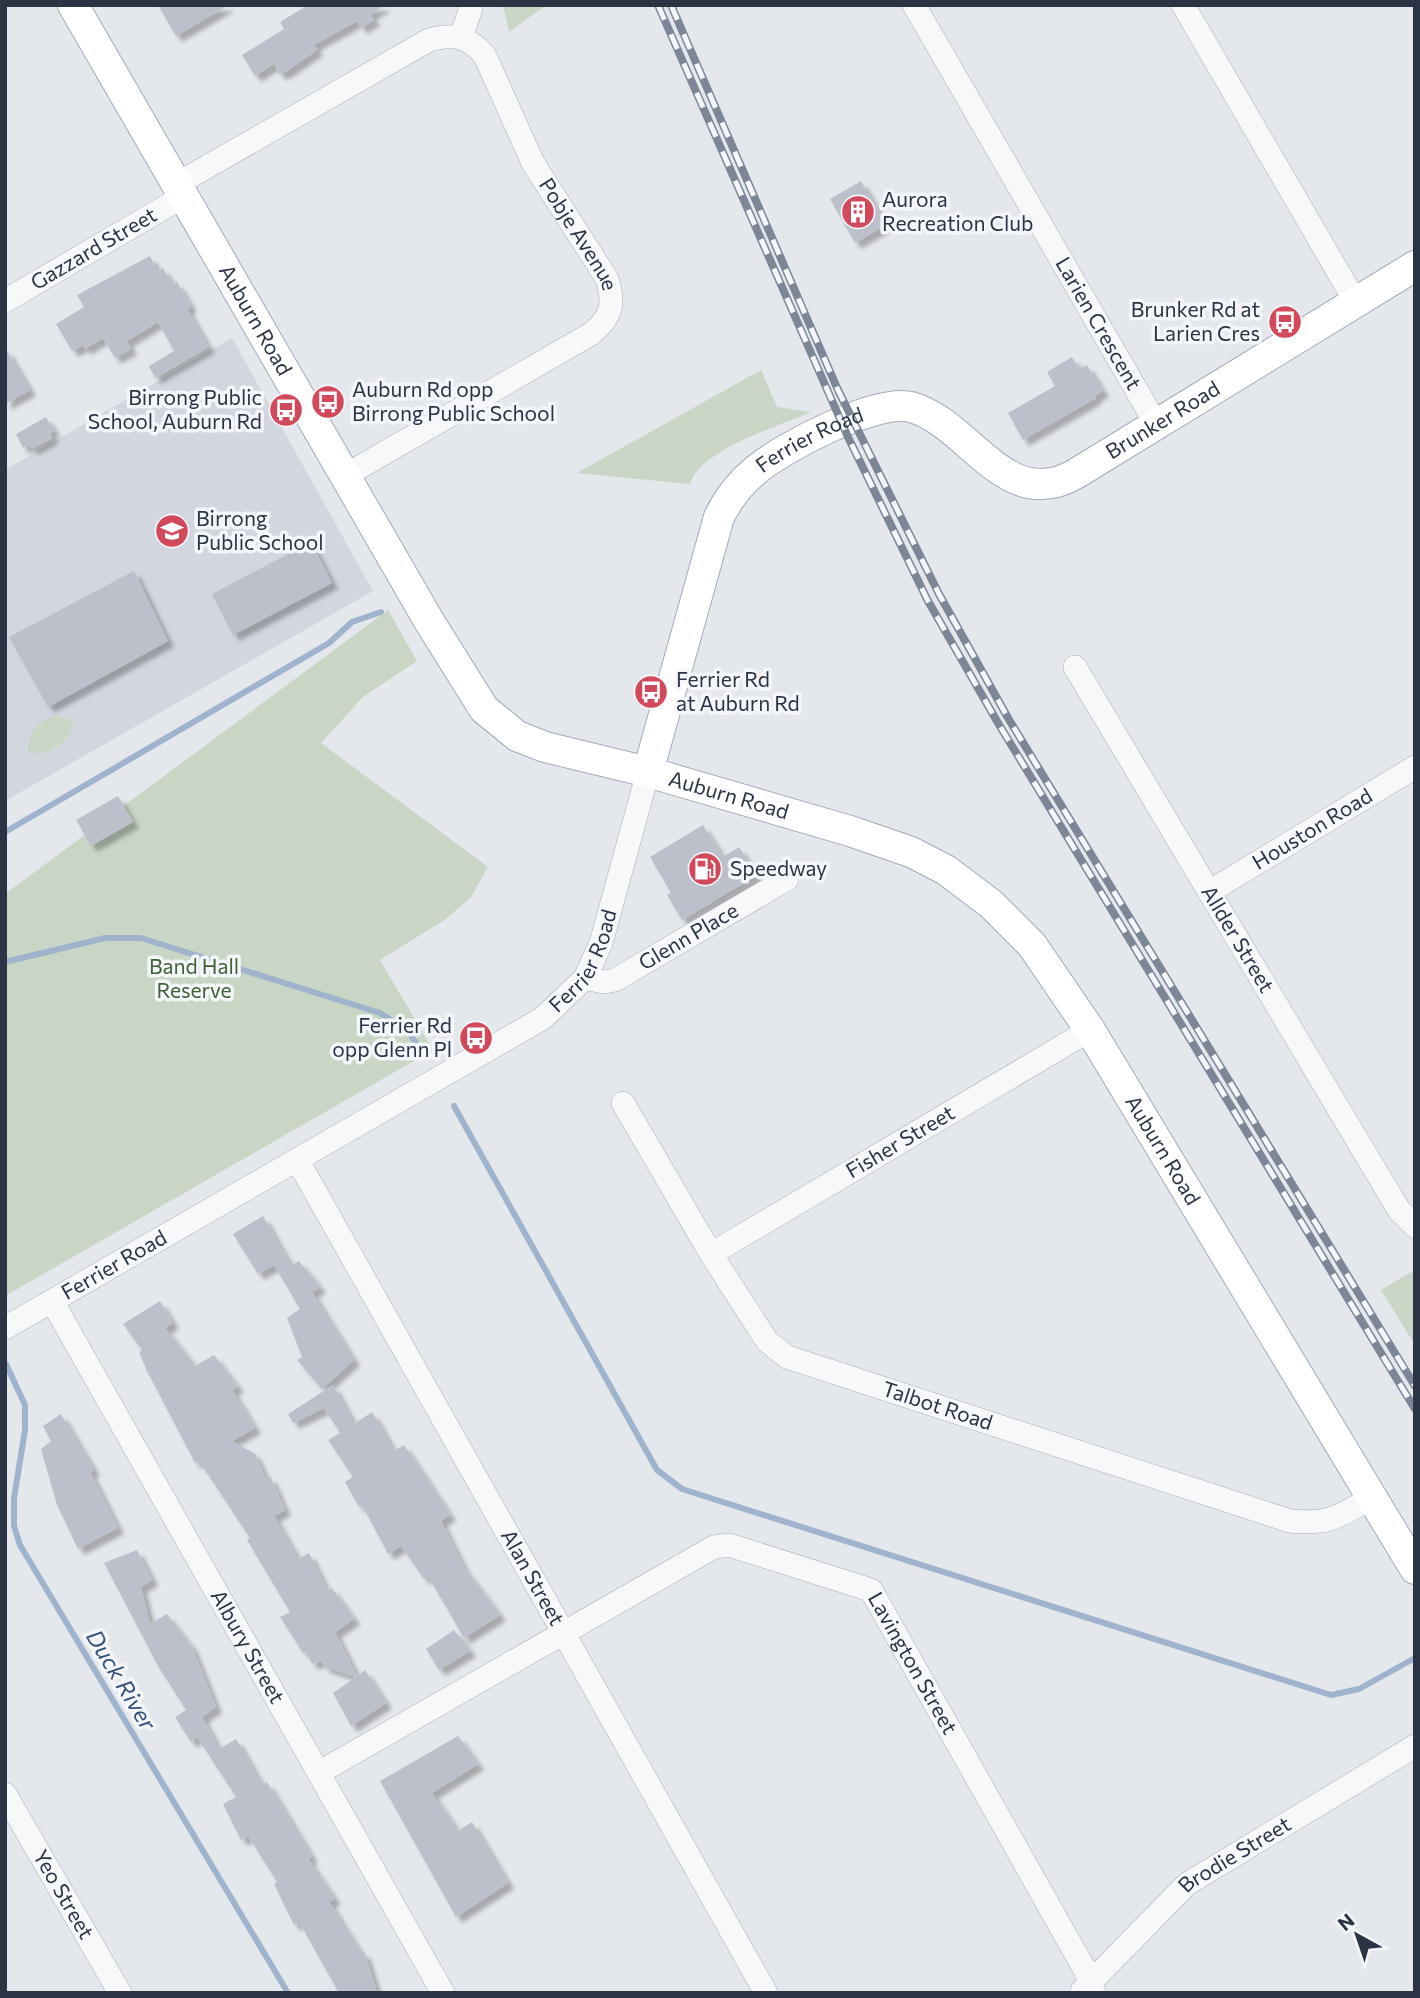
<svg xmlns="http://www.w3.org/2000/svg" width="1420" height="1998" font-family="Commissioner,sans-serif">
  <defs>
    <filter id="shadow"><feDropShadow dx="6" dy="6" stdDeviation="2" flood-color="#0004"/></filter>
  </defs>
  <rect width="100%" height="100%" fill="#e4e7ec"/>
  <path fill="#d2d6de" d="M232,338L373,591L5,801V470Z"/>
  <g fill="#c9d6c5">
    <path d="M503,5H546L509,32Z"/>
    <path d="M761,370L777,407L811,412C779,426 699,450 690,484L577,473Z"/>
    <path d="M388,610L417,661L363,697L321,743L488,867L471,897L446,919L380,960L433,1050L5,1296V894Z"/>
    <path d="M56,716L71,720L73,727C64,746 49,757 28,752C28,734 37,720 56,716Z"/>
    <path d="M1415,1270V1345L1381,1290Z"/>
  </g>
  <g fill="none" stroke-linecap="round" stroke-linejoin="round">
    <g stroke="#9fb4cc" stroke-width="6">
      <path d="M5,832L329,643L352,622L381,612"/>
      <path d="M5,962L105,938H141L380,1013L407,1030L423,1053"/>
      <path d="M454,1106L657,1470L682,1489L1331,1695L1359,1689L1415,1658"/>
      <path d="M6,1364L25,1405V1430L14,1498V1526L20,1545L288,1993"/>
    </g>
  </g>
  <g fill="#bbc0ca" filter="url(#shadow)">
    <path d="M158,5H229L176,36Z"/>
    <path d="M308,5H386L370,14L374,20L361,28L357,21L314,45L317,50L287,71L279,74L274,64L255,76L242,55L284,29L280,22Z"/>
    <path d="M861,181L886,225L855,243L830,199Z"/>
    <path d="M150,256L158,271L163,268L173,285L177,282L191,306L187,309L209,347L155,378L149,366L174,351L158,322L127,341L131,349L115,358L103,338L85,349L83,345L72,351L56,324L84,307L77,295Z"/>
    <path d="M5,347L30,390L5,404Z"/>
    <path d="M1072,357L1079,369L1087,365L1103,391L1095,396L1096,398L1023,440L1008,413L1055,386L1047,372Z"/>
    <path d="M46,417L54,431L50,433L52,438L32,449L29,445L23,448L16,434Z"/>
    <path d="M311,542L332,583L233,635L212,594Z"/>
    <path d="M134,571L168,641L48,707L9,637Z"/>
    <path d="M118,796L133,822L91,846L76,820Z"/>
    <path d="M703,825L723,857L739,847L757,875L682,920L667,895L671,893L650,857Z"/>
    <path d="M263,1216L291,1266L299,1261L320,1287L312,1292L354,1360L322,1389L297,1360L302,1357L287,1318L300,1309L274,1265L258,1274L233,1234Z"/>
    <path d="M160,1301L173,1323L165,1328L195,1366L214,1355L238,1387L232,1390L255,1428L232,1441L255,1454L266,1479L270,1476L285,1510L274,1516L298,1559L309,1553L327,1591L332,1588L354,1619L335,1632L357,1676L365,1670L386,1703L351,1726L333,1693L356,1677L325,1667L321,1661L312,1664L306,1651L303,1653L280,1617L290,1612L247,1540L250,1538L199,1461L195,1463L147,1371L139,1352L142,1350L123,1324Z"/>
    <path d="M333,1385L354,1424L372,1412L394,1451L404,1445L450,1515L441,1521L463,1566L500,1615L464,1638L428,1576L424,1579L401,1546L388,1554L362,1505L359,1507L345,1482L353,1477L328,1440L340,1433L324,1408L293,1423L288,1414Z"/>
    <path d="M61,1414L94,1470L90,1472L118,1528L78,1549L57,1505L41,1449L51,1441L43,1426Z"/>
    <path d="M137,1550L152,1580L141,1587L150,1624L167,1614L192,1647L216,1707L202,1717L219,1749L236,1739L262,1785L267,1782L312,1857L308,1859L335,1899L329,1902L361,1953L364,1951L377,1993H339L299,1922L294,1925L274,1884L277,1882L248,1836L241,1840L223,1804L236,1797L197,1737L191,1742L175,1717L186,1710L158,1666L104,1563Z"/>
    <path d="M454,1630L470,1651L439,1670L426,1649Z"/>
    <path d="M458,1736L478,1764L432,1793L458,1831L472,1822L508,1883L456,1917L380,1781Z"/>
  </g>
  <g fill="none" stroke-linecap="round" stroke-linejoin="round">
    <g stroke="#a9aeb7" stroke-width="24">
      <g id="minor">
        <path id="s1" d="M914,5L1156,424"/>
        <path d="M1183,5L1355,301"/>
        <path d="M461,37L471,8"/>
        <path id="s2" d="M177,184L429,40C454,33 468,36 485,56L533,163L607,279C615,304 612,317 591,334L346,475"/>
        <path id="s3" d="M5,301L184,196"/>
        <path id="s4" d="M1075,667L1399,1210L1415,1226"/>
        <path id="s5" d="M1209,892L1415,767"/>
        <path id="s6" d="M585,978L604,982L615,980L787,879"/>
        <path id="s7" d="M623,1103L711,1254L767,1341L787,1357L1290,1521C1331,1525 1339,1516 1373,1497"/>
        <path id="s8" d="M298,1161L766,1993"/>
        <path id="s9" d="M711,1254L1090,1030"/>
        <path id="s10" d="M52,1301L443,1993"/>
        <path id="s11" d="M5,1328L543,1018L585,978L601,943L648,772"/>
        <path id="s12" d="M320,1772L714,1547L729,1545L871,1590L1085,1970L1094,1993"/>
        <path id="s13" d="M5,1794L120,1993"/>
        <path id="s14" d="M1082,1991L1187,1884L1415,1746"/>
      </g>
    </g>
    <g stroke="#a3abb8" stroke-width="32">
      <g id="major">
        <path id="s15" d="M73,5L429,621L484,709L517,736L545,747L648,772L850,831L911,852L946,870L991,904L1032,945L1090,1030L1415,1569"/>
        <path id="s16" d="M648,772L719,517C728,499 739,484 755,471C781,448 877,398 911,407C970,423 1006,516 1077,473L1415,266"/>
      </g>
    </g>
    <use href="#minor" stroke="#f7f8fa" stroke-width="23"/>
    <use href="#major" stroke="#fff" stroke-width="30"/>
    <g stroke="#7d8696" stroke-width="8">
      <g id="rail">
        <path d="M658,5L848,437L928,601L998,723L1415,1409"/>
        <path d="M671,5L838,390L939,594L1008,718L1415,1386"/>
      </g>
    </g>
    <use href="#rail" stroke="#f4f6f9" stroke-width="5" stroke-dasharray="16" stroke-linecap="butt"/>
  </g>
  <defs>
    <g id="building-disc" transform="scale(1.75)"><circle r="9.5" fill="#d1495b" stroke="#f4f6f9"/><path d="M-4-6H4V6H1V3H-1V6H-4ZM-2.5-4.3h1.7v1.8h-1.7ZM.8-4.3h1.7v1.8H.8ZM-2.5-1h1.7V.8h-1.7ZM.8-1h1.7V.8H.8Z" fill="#fff"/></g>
    <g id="bus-disc" transform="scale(1.75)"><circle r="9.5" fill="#d1495b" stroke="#f4f6f9"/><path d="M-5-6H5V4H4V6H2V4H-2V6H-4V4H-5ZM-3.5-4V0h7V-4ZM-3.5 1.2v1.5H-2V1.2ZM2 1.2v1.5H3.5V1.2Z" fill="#fff"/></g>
    <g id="school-disc" transform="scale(1.75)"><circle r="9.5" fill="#d1495b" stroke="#f4f6f9"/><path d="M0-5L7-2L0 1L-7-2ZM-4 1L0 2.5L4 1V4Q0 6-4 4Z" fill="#fff"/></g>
    <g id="fuel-disc" transform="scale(1.75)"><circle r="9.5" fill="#d1495b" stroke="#f4f6f9"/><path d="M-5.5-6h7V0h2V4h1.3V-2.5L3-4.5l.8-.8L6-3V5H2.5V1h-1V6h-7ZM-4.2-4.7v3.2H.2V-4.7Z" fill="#fff"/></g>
  </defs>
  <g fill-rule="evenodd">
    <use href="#building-disc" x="858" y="212"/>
    <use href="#bus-disc" x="1285" y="322"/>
    <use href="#bus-disc" x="328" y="402"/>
    <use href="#bus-disc" x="286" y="410"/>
    <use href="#school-disc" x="172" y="531"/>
    <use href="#bus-disc" x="651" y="692"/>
    <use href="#fuel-disc" x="705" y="869"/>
    <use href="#bus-disc" x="476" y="1038"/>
  </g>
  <g text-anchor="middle" stroke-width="7" stroke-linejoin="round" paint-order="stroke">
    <g font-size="21" fill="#2b3445" stroke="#f4f6f9" text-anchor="start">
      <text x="882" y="207">Aurora<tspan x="882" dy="24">Recreation Club</tspan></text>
      <text x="1260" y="317" text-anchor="end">Brunker Rd at<tspan x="1260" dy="24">Larien Cres</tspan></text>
      <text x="352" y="397">Auburn Rd opp<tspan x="352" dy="24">Birrong Public School</tspan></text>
      <text x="262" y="405" text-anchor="end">Birrong Public<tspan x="262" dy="24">School, Auburn Rd</tspan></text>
      <text x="196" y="526">Birrong<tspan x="196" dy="24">Public School</tspan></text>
      <text x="676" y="687">Ferrier Rd<tspan x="676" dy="24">at Auburn Rd</tspan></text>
      <text x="730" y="876">Speedway</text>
      <text x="452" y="1033" text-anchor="end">Ferrier Rd<tspan x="452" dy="24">opp Glenn Pl</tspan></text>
    </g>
    <g font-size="21" fill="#2b3445" stroke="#f4f6f9">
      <text dy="7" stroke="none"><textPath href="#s2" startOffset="555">Pobje Avenue</textPath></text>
      <text dy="7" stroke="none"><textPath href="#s3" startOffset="103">Gazzard Street</textPath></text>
      <text dy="7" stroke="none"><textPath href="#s15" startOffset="364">Auburn Road</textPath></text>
      <text dy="7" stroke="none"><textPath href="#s1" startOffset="368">Larien Crescent</textPath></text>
      <text dy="7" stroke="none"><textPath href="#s16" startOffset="788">Brunker Road</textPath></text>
      <text dy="7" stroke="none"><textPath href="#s16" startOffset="387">Ferrier Road</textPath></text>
      <text dy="7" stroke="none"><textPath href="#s15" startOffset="1078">Auburn Road</textPath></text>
      <text dy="7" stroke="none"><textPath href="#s5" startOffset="121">Houston Road</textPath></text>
      <text dy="7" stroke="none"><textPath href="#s6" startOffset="116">Glenn Place</textPath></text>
      <text dy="7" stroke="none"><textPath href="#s4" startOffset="317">Allder Street</textPath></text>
      <text dy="7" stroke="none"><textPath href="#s11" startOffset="693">Ferrier Road</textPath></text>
      <text dy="7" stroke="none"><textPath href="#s9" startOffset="220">Fisher Street</textPath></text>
      <text dy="7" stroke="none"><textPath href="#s15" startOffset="1666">Auburn Road</textPath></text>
      <text dy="7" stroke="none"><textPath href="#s11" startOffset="126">Ferrier Road</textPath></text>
      <text dy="7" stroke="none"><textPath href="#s7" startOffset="462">Talbot Road</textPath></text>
      <text dy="7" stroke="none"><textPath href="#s8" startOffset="478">Alan Street</textPath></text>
      <text dy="7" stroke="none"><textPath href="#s10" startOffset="397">Albury Street</textPath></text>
      <text dy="7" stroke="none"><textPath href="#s12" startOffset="702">Lavington Street</textPath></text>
      <text dy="7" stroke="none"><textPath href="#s14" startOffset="206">Brodie Street</textPath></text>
      <text dy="7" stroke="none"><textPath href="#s13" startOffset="116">Yeo Street</textPath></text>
    </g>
    <g font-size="21" fill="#3f6138" stroke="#f4f6f9">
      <text x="194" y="974">Band Hall<tspan x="194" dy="24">Reserve</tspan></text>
    </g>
    <g font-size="23" font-style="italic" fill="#34527a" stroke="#f4f6f9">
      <text transform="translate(121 1680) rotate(59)" y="8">Duck River</text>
    </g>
  </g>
  <rect width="1420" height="1998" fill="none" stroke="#2b3445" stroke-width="14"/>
  <g transform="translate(1357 1935) rotate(320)" stroke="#f4f6f9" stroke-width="5" paint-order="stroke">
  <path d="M0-5L12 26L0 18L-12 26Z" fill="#2b3445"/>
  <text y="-10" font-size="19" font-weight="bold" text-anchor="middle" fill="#2b3445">N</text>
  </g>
</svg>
